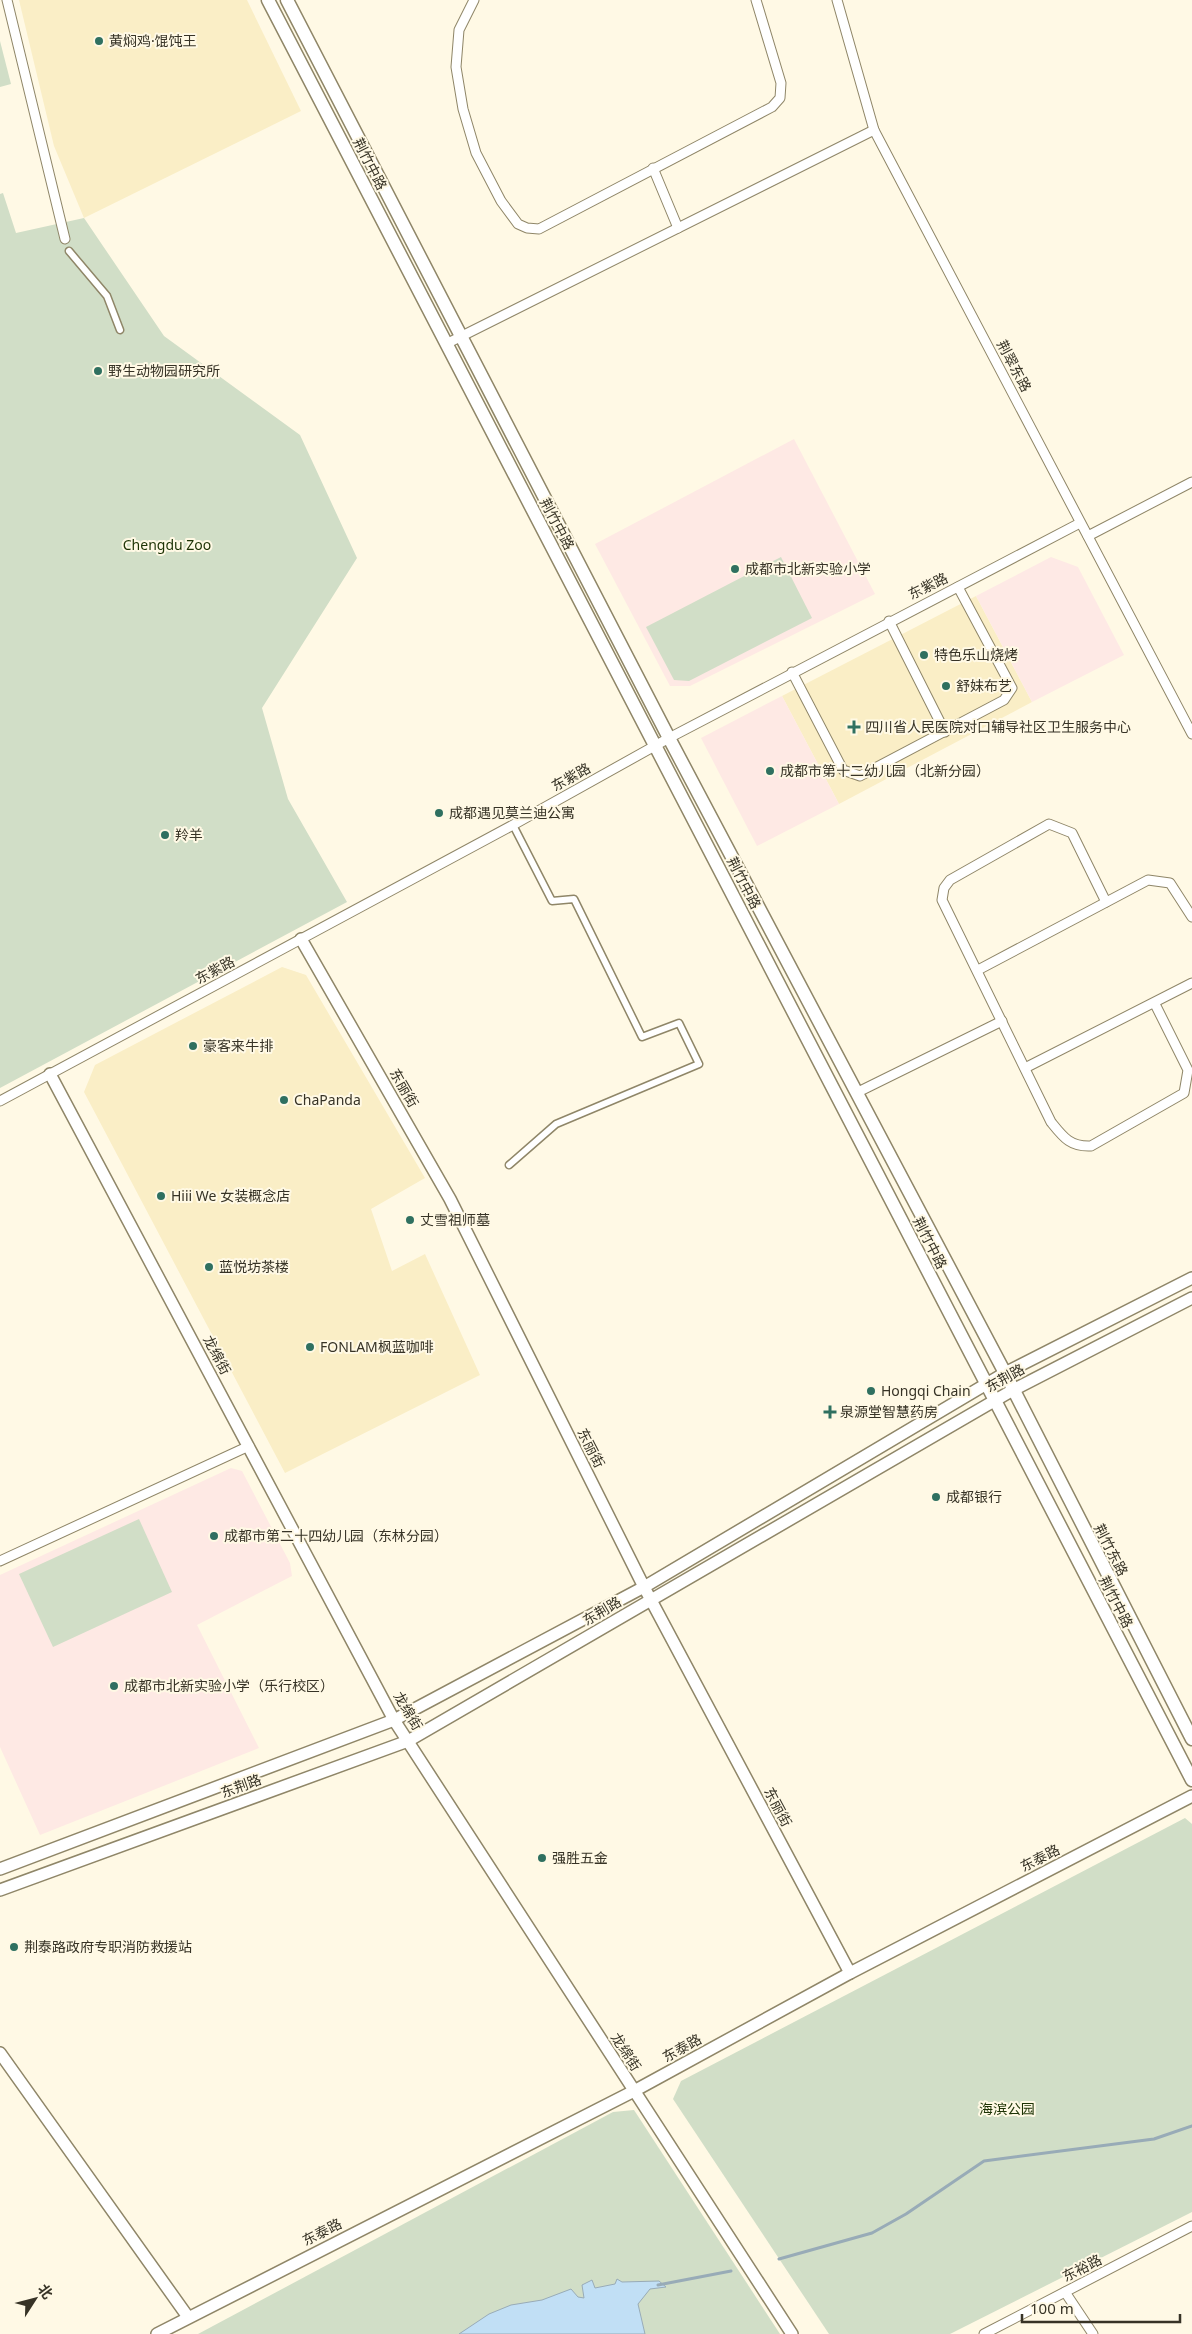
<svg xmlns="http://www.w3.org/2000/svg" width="1192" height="2334" font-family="'Noto Sans','Noto Sans SC',sans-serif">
  <rect width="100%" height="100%" fill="#fff9e5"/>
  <g fill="#faeec6">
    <path d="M19,0H247L301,111L84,218L54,146Z"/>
    <path d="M976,596L1032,702L839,804L782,696Z"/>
    <path d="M282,967L306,975L425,1178L371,1209L392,1271L425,1254L480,1375L285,1473L84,1092L95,1065Z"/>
  </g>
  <path fill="#fee9e5" d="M1051,557L1078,567L1124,655L1032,702L976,596Z"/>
  <g fill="#fee9e4">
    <path d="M794,439L875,594L690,686H670L595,544Z"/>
    <path d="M782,696L839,804L757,846L701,738Z"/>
    <path d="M231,1468L242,1471L290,1563L292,1576L197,1625L259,1748L40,1835L0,1747V1575Z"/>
  </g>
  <g fill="#d1dec7">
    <path d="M0,41L11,84L0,87Z"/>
    <path d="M3,193L16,233L84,218L164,336L300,435L357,558L262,708L288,799L347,902L0,1088V194Z"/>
    <path d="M781,557L812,618L689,681L674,680L646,627Z"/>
    <path d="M139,1519L172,1592L53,1647L19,1574Z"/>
    <path d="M1185,1818L1192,1824V2212L950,2334H829L673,2099L681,2081Z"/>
    <path d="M634,2110L780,2334H198L613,2112Z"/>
  </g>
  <path fill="#c1dff5" stroke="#98abb7" d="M617,2279L622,2282L659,2281L666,2287L650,2289L638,2304L645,2334H459L489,2314L511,2305L542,2300L571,2289L578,2297L584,2298L582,2285L592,2280L595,2288L615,2284Z"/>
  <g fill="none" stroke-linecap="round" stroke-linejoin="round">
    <g stroke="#98abb7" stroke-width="3">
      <path d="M779,2259L872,2233L906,2214L984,2161L1154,2139L1192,2126"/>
      <path d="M658,2285L731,2271"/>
    </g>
    <g stroke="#8f8668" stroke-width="9">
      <g id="pedestrian">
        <path d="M69,251L107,296L120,330"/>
        <path d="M509,1165L556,1124L699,1064L679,1023L642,1037L574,899L552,901L513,825"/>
      </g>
    </g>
    <g stroke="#8f8668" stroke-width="11">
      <g id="minor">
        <path d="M7,0L65,239"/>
        <path d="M474,0L459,30L456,67L463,109L476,153L501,201L518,224L527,228L539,229L772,107L780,98L781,83L756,0"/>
        <path d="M837,0L874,130L1192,734"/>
        <path d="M653,168L678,228"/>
        <path d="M446,344L874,130"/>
        <path d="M1088,536L1192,482"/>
        <path d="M889,621L945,732"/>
        <path d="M792,672L843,770L860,776L1004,700L1012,688L958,587"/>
        <path d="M1106,902L1072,833L1049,824L950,880L944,888L942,900L1051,1122C1063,1137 1070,1147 1091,1146L1184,1093L1188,1070L1155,1004"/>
        <path d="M978,970L1148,880L1170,883L1192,917"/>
        <path d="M1025,1068L1192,983"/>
        <path d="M856,1093L1002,1021"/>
        <path d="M0,1101L513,825L669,738L1080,523"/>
        <path d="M0,1561L249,1446"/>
        <path d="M1065,2292L1093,2334"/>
        <path d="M984,2334L1192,2226"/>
      </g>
    </g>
    <g stroke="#8f8668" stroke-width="14">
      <g id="tertiary">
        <path d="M301,939L450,1199L644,1587L850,1973"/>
        <path d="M50,1074L394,1720L792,2334"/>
        <path d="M0,1869L394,1720L644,1587L1005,1373L1192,1278"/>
        <path d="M0,1890L408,1741L1013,1390L1192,1298"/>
        <path d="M0,2053L188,2317"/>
        <path d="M157,2334L634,2091L850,1973L1192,1796"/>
      </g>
    </g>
    <g stroke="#8f8668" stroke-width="15">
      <g id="secondary">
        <path d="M268,0L1192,1780"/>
        <path d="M287,0L669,738L1005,1373L1192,1739"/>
      </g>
    </g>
    <use href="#pedestrian" stroke="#fff" stroke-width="6"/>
    <use href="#minor" stroke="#fff" stroke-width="9"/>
    <use href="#tertiary" stroke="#fff" stroke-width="11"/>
    <use href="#secondary" stroke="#fff" stroke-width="12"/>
  </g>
  <g fill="#2f7060" stroke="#fff9e5" stroke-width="2">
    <circle cx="99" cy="41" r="5"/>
    <circle cx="98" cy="371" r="5"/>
    <circle cx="735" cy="569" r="5"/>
    <circle cx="924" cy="655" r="5"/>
    <circle cx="946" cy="686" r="5"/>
    <path d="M851.5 719.5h5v5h5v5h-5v5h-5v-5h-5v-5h5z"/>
    <circle cx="770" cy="771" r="5"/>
    <circle cx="439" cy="813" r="5"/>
    <circle cx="165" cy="835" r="5"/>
    <circle cx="193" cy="1046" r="5"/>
    <circle cx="284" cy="1100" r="5"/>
    <circle cx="161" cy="1196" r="5"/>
    <circle cx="410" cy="1220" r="5"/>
    <circle cx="209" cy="1267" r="5"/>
    <circle cx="310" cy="1347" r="5"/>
    <circle cx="871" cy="1391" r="5"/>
    <path d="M827.5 1404.5h5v5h5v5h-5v5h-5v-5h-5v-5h5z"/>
    <circle cx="936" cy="1497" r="5"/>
    <circle cx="214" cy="1536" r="5"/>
    <circle cx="114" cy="1686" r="5"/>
    <circle cx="542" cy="1858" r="5"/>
    <circle cx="14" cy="1947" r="5"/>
  </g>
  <g text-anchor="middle" stroke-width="4" stroke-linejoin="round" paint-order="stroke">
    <g font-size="14" fill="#373326" stroke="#fff9e5" text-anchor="start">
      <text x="109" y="46">黄焖鸡·馄饨王</text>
      <text x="108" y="376">野生动物园研究所</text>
      <text x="745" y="574">成都市北新实验小学</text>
      <text x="934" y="660">特色乐山烧烤</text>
      <text x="956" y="691">舒妹布艺</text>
      <text x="865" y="732">四川省人民医院对口辅导社区卫生服务中心</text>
      <text x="780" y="776">成都市第十二幼儿园（北新分园）</text>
      <text x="449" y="818">成都遇见莫兰迪公寓</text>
      <text x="175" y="840">羚羊</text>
      <text x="203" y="1051">豪客来牛排</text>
      <text x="294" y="1105">ChaPanda</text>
      <text x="171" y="1201">Hiii We 女装概念店</text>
      <text x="420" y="1225">丈雪祖师墓</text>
      <text x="219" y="1272">蓝悦坊茶楼</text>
      <text x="320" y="1352">FONLAM枫蓝咖啡</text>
      <text x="881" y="1396">Hongqi Chain</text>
      <text x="840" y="1417">泉源堂智慧药房</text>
      <text x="946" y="1502">成都银行</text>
      <text x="224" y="1541">成都市第二十四幼儿园（东林分园）</text>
      <text x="124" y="1691">成都市北新实验小学（乐行校区）</text>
      <text x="552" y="1863">强胜五金</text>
      <text x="24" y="1952">荆泰路政府专职消防救援站</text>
    </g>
    <g font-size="14" fill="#373326" stroke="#fff9e5">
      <text transform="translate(370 164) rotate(63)" y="5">荆竹中路</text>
      <text transform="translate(1014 366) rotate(62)" y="5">荆翠东路</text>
      <text transform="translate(557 524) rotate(62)" y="5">荆竹中路</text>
      <text transform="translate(928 586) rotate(-26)" y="5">东紫路</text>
      <text transform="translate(571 777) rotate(-29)" y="5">东紫路</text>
      <text transform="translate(744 883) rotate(63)" y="5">荆竹中路</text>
      <text transform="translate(215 970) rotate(-28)" y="5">东紫路</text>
      <text transform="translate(404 1088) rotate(60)" y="5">东丽街</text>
      <text transform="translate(930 1243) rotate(63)" y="5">荆竹中路</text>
      <text transform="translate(217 1355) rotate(62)" y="5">龙绵街</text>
      <text transform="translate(1005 1378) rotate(-29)" y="5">东荆路</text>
      <text transform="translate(591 1448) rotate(63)" y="5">东丽街</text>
      <text transform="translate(1111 1550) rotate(63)" y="5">荆竹东路</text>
      <text transform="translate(1116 1602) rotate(63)" y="5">荆竹中路</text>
      <text transform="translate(602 1611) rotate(-31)" y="5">东荆路</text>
      <text transform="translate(408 1711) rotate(59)" y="5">龙绵街</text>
      <text transform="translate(241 1786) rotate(-20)" y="5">东荆路</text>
      <text transform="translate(778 1807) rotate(62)" y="5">东丽街</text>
      <text transform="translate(1040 1858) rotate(-27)" y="5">东泰路</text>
      <text transform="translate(682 2048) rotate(-29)" y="5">东泰路</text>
      <text transform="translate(626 2052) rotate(57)" y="5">龙绵街</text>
      <text transform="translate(322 2232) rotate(-27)" y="5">东泰路</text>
      <text transform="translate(1082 2268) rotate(-27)" y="5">东裕路</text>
    </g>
    <g font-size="14" fill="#1d3305" stroke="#fff9e5">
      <text x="167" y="550">Chengdu Zoo</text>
      <text x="1007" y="2114">海滨公园</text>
    </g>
  </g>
  <g transform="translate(35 2299) rotate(54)" stroke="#fff9e5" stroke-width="4" paint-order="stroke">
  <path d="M0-4L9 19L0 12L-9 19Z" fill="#373326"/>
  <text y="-8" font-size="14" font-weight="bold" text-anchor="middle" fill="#373326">北</text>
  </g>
  <path d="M1022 2314v8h158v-8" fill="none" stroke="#373326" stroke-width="2.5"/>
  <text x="1030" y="2314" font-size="15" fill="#373326" stroke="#fff9e5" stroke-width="4" paint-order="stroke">100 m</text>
</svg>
